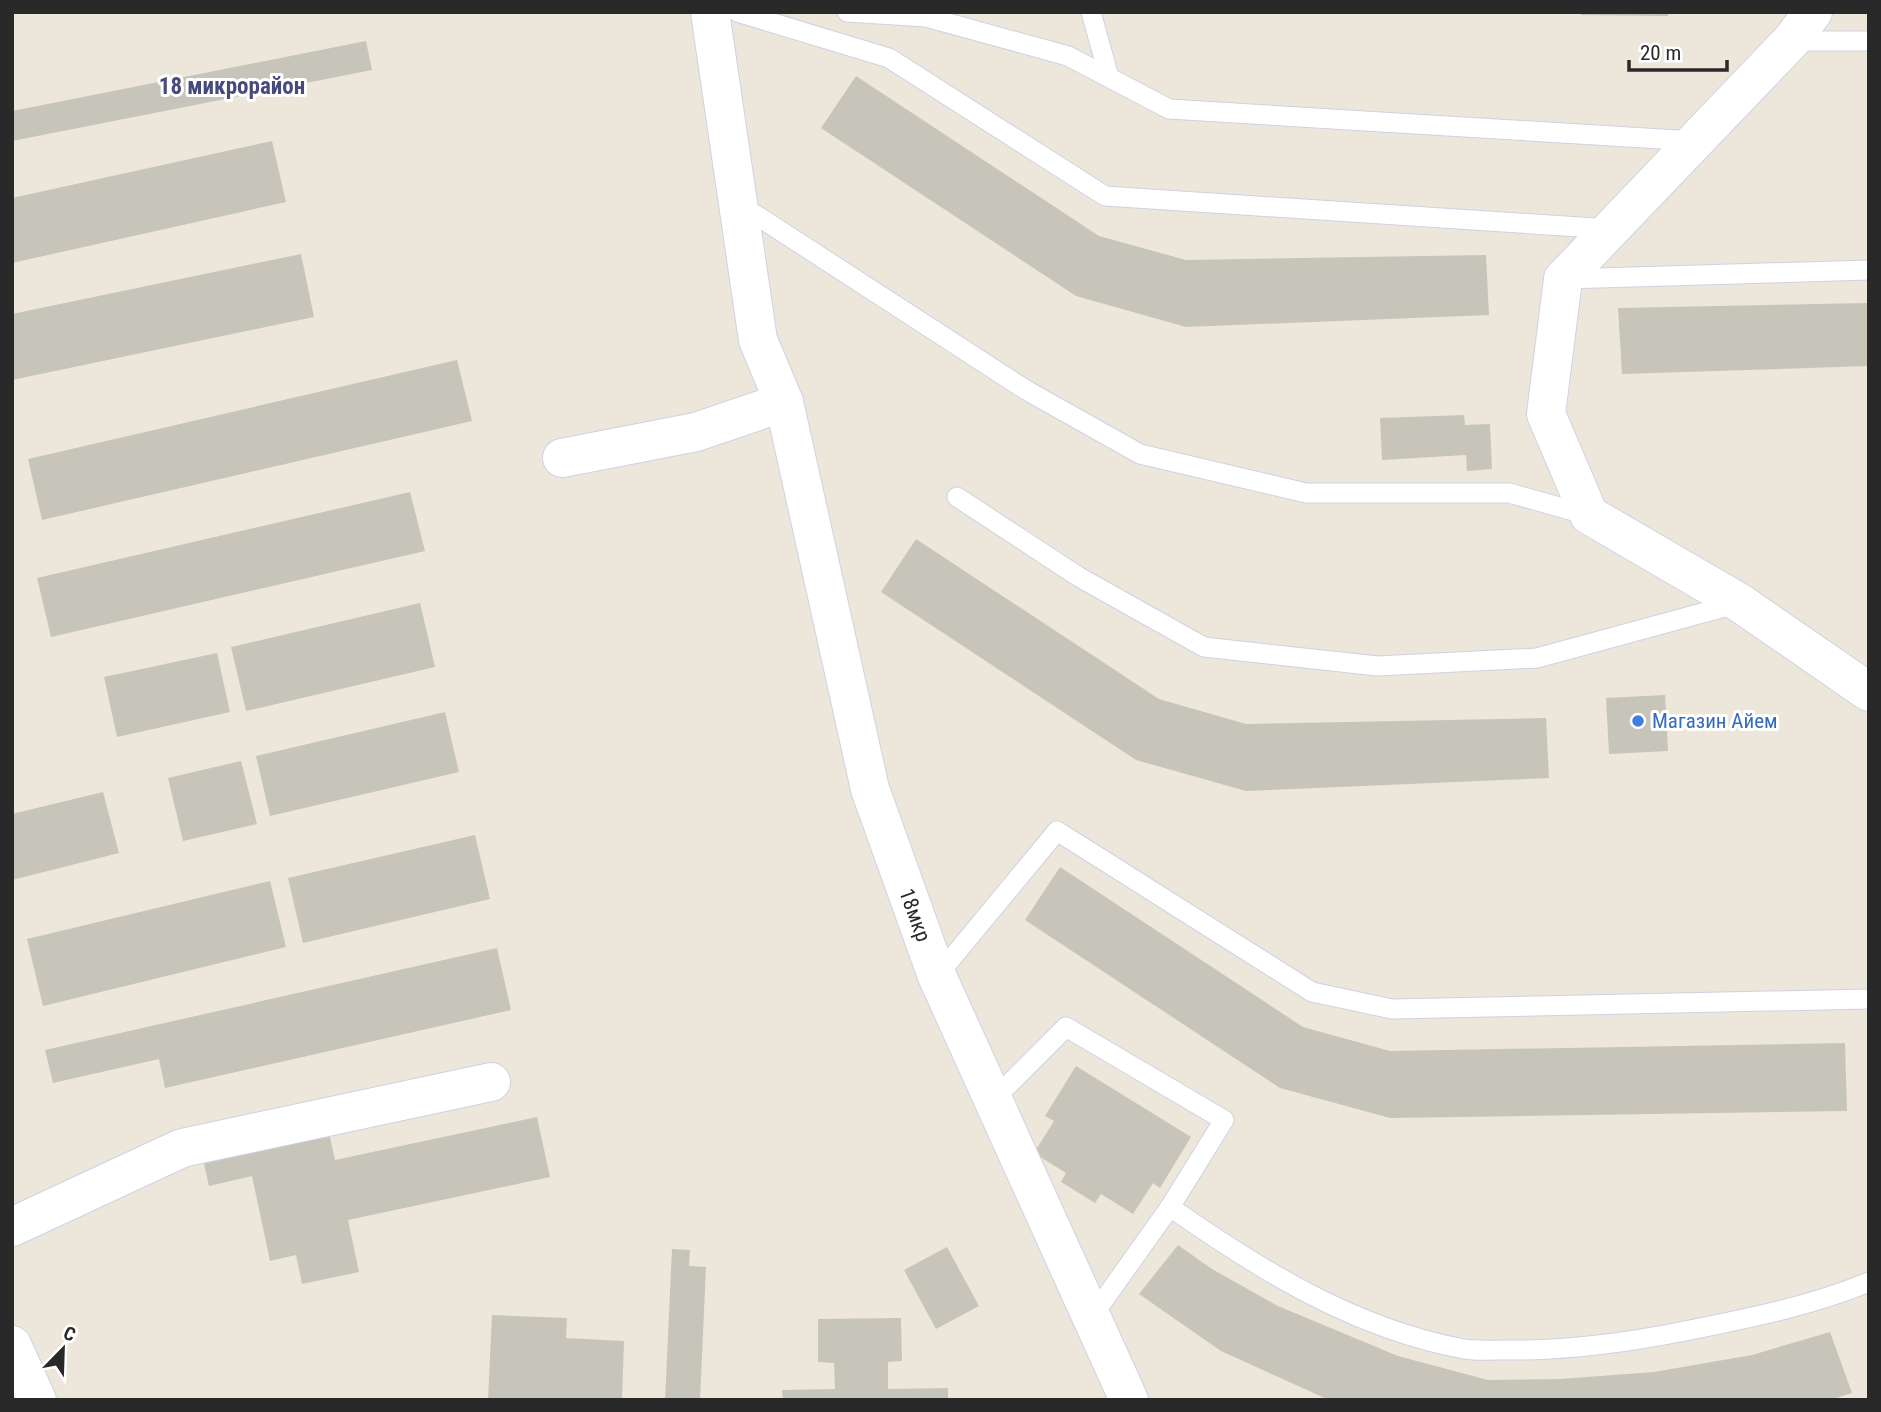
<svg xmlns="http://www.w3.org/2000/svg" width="1881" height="1412" font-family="'Roboto Condensed',sans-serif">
  <rect width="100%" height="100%" fill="#ece7da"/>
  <g fill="#c7c5b9">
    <path d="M1581,12H1668V16L1581,15Z"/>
    <path d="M366,41L372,70L12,141V111Z"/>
    <path d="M856,76L1099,236L1186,260L1486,255L1489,315L1186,327L1076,296L821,128Z"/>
    <path d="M272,141L286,202L12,263V198Z"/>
    <path d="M301,254L314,317L12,380V314Z"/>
    <path d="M1869,303V366L1622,374L1618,308Z"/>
    <path d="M457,360L472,421L42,520L28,459Z"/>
    <path d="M1464,415L1465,425L1490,424L1492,469L1467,471L1466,455L1382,460L1380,418Z"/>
    <path d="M410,492L425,551L51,637L37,578Z"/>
    <path d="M916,539L1159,699L1246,724L1546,718L1549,778L1246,791L1136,760L881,592Z"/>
    <path d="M420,603L435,667L246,711L231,647Z"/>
    <path d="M217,653L230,712L117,737L104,677Z"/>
    <path d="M1665,695L1668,751L1609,754L1606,698Z"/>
    <path d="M445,712L459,772L270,816L256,756Z"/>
    <path d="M241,761L257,824L183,841L168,778Z"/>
    <path d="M103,792L119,853L12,880V814Z"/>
    <path d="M475,835L490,899L303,943L288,878Z"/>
    <path d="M1060,867L1303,1027L1390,1051L1845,1043L1847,1111L1390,1118L1280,1088L1025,920Z"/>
    <path d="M270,881L286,947L43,1006L27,939Z"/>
    <path d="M497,948L511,1010L165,1088L159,1059L53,1083L45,1050Z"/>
    <path d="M1076,1066L1191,1137L1160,1188L1153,1183L1133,1214L1101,1194L1095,1203L1061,1182L1066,1173L1034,1153L1054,1121L1045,1116Z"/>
    <path d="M537,1117L550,1177L348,1220L359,1272L302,1284L296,1255L270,1261L252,1176L209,1186L201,1151L327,1124L335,1160Z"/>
    <path d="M1178,1245L1212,1269L1278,1306L1398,1356L1488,1380L1560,1379L1654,1372L1752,1355L1830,1332L1852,1393L1830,1400H1329L1221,1351L1139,1294Z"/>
    <path d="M947,1247L979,1306L936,1329L904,1270Z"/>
    <path d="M672,1249L690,1250L689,1266L706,1267L700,1400H665Z"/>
    <path d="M492,1315L567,1318L566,1338L624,1341L622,1400H488Z"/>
    <path d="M901,1318L902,1361L888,1362V1389L948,1388V1400H783L782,1390L835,1389L834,1363L818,1362V1319Z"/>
  </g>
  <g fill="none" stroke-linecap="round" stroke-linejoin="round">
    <g stroke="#d0d1e3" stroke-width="21">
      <g id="lane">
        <path d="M737,12L889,58L1105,196L1610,229"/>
        <path d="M847,12L926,17L1068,56L1169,109L1694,141"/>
        <path d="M1091,12L1109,77"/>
        <path d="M1791,41H1869"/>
        <path d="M739,204L1026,390L1140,454L1306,493H1509L1588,515"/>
        <path d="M1564,279L1869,270"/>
        <path d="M957,497L1079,577L1204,647L1377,666L1537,658L1739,603"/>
        <path d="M937,976L1057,831L1312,992L1392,1009L1869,999"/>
        <path d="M992,1101L1066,1027L1224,1120L1170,1207"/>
        <path d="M1091,1318L1170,1207C1260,1270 1355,1329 1464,1349C1477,1351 1492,1350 1506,1350C1567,1351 1625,1343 1685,1331C1746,1319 1811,1306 1869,1282"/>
      </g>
    </g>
    <g stroke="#d0d1e3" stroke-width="40">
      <g id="street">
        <path d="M710,12L758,340L784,402L870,789L937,976L1129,1400"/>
        <path d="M1813,12L1791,41L1563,279L1546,414L1589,515L1740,603L1869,692"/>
        <path d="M562,458L696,432L784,402"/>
        <path d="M12,1227L182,1148L491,1082"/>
      </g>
    </g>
    <g stroke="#d0d1e3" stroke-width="40">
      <path id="secondary" d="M12,1345L37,1400"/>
    </g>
    <use href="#lane" stroke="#fff" stroke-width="19"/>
    <use href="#street" stroke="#fff" stroke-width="38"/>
    <use href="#secondary" stroke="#fff" stroke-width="38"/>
  </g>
  <circle fill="#3f7fe0" stroke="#fff" stroke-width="2.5" cx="1638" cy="721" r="7"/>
  <g text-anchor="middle" stroke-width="6" stroke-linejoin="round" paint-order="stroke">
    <g font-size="21" fill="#366cbe" stroke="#fff" text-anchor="start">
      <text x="1652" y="728">Магазин Айем</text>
    </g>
    <g font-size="21" fill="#292929" stroke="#fff">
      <text transform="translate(915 915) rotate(70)" y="7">18мкр</text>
    </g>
    <g font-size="23" font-weight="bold" fill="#484a7c" stroke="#fff">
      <text x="232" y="94">18 микрорайон</text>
    </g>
  </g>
  <rect width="1881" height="1412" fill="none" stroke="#292929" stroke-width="28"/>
  <g transform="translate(63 1349) rotate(23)" stroke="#ffffff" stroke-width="5" paint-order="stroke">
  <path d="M0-5L12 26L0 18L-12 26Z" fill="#292929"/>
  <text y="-10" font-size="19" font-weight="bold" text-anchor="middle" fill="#292929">С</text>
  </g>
  <path d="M1629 60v10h98v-10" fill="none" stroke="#292929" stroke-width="3.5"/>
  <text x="1640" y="60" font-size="21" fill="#292929" stroke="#ffffff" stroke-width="5" paint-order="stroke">20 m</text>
</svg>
